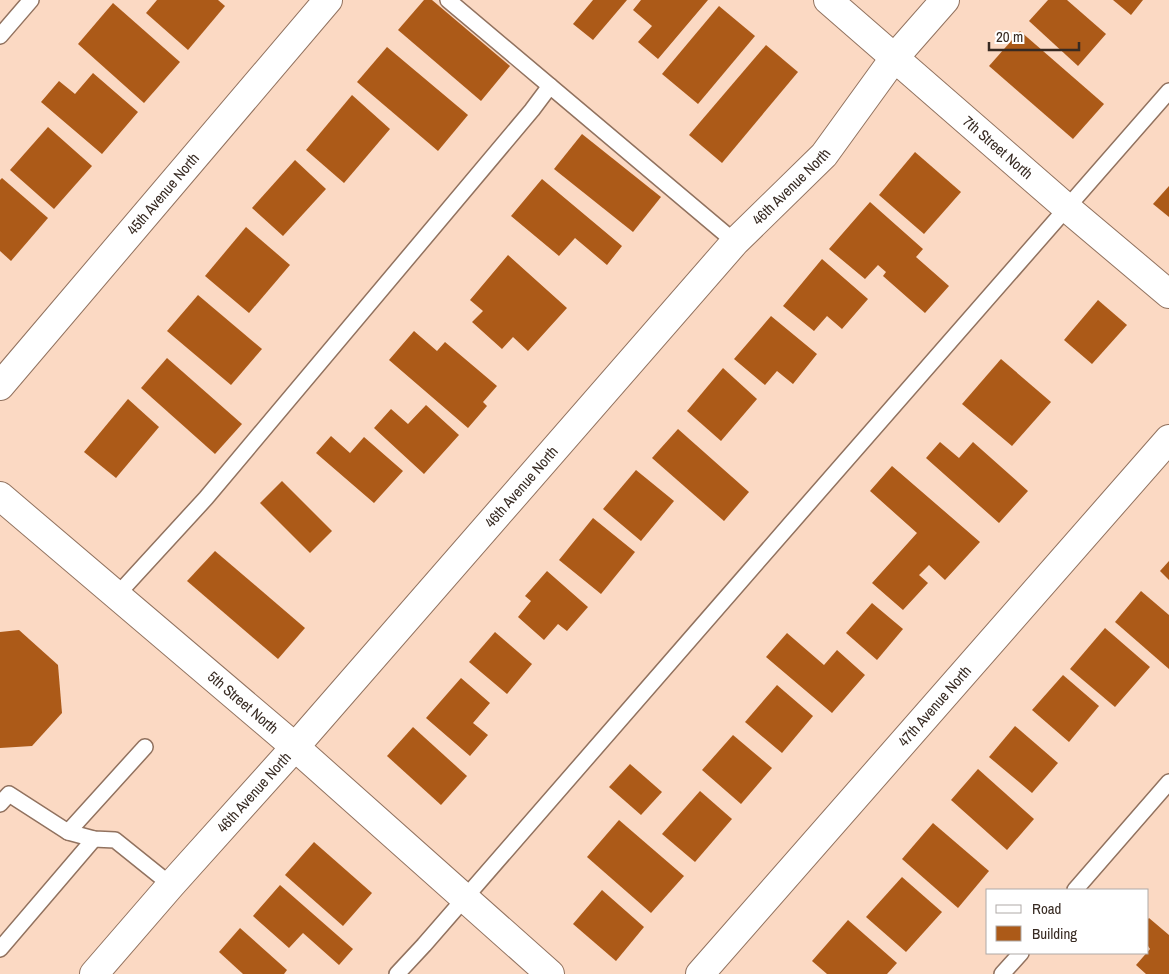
<svg xmlns="http://www.w3.org/2000/svg" width="1169" height="974" font-family="'Archivo Narrow',sans-serif">
  <rect width="100%" height="100%" fill="#fbd9c3"/>
  <g fill="#ac5a18">
    <path d="M157,0H218L225,6L188,50L146,13Z"/>
    <path d="M424,0H432L510,66L481,101L398,30Z"/>
    <path d="M593,0H627L593,40L573,24Z"/>
    <path d="M641,0H708L658,59L638,42L652,26L633,10Z"/>
    <path d="M1048,0H1067L1106,34L1078,66L1029,21Z"/>
    <path d="M1113,0H1143L1131,15Z"/>
    <path d="M113,3L180,62L144,103L78,44Z"/>
    <path d="M719,6L755,36L698,104L662,74Z"/>
    <path d="M1020,31L1104,104L1073,139L989,66Z"/>
    <path d="M766,45L798,72L722,163L689,135Z"/>
    <path d="M387,47L468,115L438,151L357,82Z"/>
    <path d="M93,73L138,112L102,154L41,102L59,81L75,94Z"/>
    <path d="M352,95L390,129L344,183L306,150Z"/>
    <path d="M48,127L92,166L54,209L10,170Z"/>
    <path d="M582,134L661,197L633,232L554,169Z"/>
    <path d="M915,152L961,192L924,234L879,195Z"/>
    <path d="M295,160L326,189L283,236L252,208Z"/>
    <path d="M2,178L48,218L11,261L0,251V180Z"/>
    <path d="M542,179L622,246L607,265L575,238L559,256L511,216Z"/>
    <path d="M1169,186V217L1153,204Z"/>
    <path d="M870,202L923,249L916,257L949,286L925,313L883,276L886,272L878,265L865,279L829,249Z"/>
    <path d="M246,227L290,265L249,313L205,276Z"/>
    <path d="M508,255L567,308L528,351L513,337L502,349L472,322L483,311L470,300Z"/>
    <path d="M822,259L868,299L842,329L827,316L814,331L783,306Z"/>
    <path d="M198,295L262,349L231,385L167,331Z"/>
    <path d="M1098,300L1127,325L1092,364L1064,340Z"/>
    <path d="M771,316L817,354L793,384L777,371L765,385L734,359Z"/>
    <path d="M414,331L437,351L445,342L497,386L483,402L487,406L468,428L389,360Z"/>
    <path d="M167,358L242,424L215,454L141,388Z"/>
    <path d="M1001,359L1051,402L1012,446L962,404Z"/>
    <path d="M723,368L757,399L721,441L687,411Z"/>
    <path d="M128,399L159,427L116,478L84,452Z"/>
    <path d="M426,405L459,435L424,474L374,428L391,409L408,424Z"/>
    <path d="M678,429L749,492L724,521L652,458Z"/>
    <path d="M331,436L350,453L364,437L403,471L374,503L316,453Z"/>
    <path d="M940,442L959,458L973,442L1028,491L999,523L926,458Z"/>
    <path d="M892,466L980,542L945,580L929,565L919,575L928,583L903,610L872,583L917,533L870,491Z"/>
    <path d="M636,470L674,501L641,541L603,509Z"/>
    <path d="M282,481L332,531L310,553L260,503Z"/>
    <path d="M593,518L635,552L601,594L559,560Z"/>
    <path d="M215,551L305,628L278,659L187,581Z"/>
    <path d="M1169,561V580L1160,571Z"/>
    <path d="M547,571L588,607L567,631L558,624L544,640L518,617L531,601L525,596Z"/>
    <path d="M1141,591L1169,615V669L1115,622Z"/>
    <path d="M872,603L903,629L877,660L846,633Z"/>
    <path d="M1105,628L1150,667L1115,707L1070,669Z"/>
    <path d="M19,630L58,665L62,713L32,746L0,748V632Z"/>
    <path d="M495,632L532,664L507,694L469,662Z"/>
    <path d="M787,633L824,665L837,650L865,675L832,713L766,657Z"/>
    <path d="M1063,675L1099,706L1069,742L1032,710Z"/>
    <path d="M461,678L490,703L473,723L488,735L470,756L426,718Z"/>
    <path d="M777,685L813,716L782,753L745,722Z"/>
    <path d="M1015,726L1058,763L1032,793L989,757Z"/>
    <path d="M413,727L467,776L441,805L387,756Z"/>
    <path d="M733,735L772,768L741,804L702,770Z"/>
    <path d="M630,764L662,792L641,815L609,787Z"/>
    <path d="M978,769L1034,819L1007,850L951,800Z"/>
    <path d="M700,791L732,819L695,862L662,834Z"/>
    <path d="M619,820L684,876L651,913L587,857Z"/>
    <path d="M933,823L989,871L958,908L902,859Z"/>
    <path d="M314,842L372,893L343,926L285,875Z"/>
    <path d="M902,877L942,912L906,952L866,917Z"/>
    <path d="M280,885L353,949L339,965L303,933L289,948L253,916Z"/>
    <path d="M602,890L644,927L616,961L573,924Z"/>
    <path d="M1149,918L1169,935V974H1146L1136,965L1150,949L1148,946V919Z"/>
    <path d="M848,920L897,963L887,974H827L812,961Z"/>
    <path d="M240,928L287,970L284,974H243L219,952Z"/>
  </g>
  <g fill="none" stroke-linecap="round" stroke-linejoin="round">
    <g stroke="#91725f" stroke-width="18">
      <g id="service">
        <path d="M448,0L550,86"/>
        <path d="M0,36L31,0"/>
        <path d="M117,595L206,498L532,110L550,86L735,242"/>
        <path d="M0,804L9,794L68,832L145,747"/>
        <path d="M68,832L94,839L115,840L171,885"/>
        <path d="M1075,890L1169,782"/>
        <path d="M0,949L94,839"/>
        <path d="M397,974L424,945L793,521L1169,91"/>
        <path d="M1002,974L1021,953"/>
      </g>
    </g>
    <g stroke="#91725f" stroke-width="30">
      <g id="minor">
        <path id="s1" d="M828,0L1067,208L1169,294"/>
        <path id="s2" d="M0,386L328,0"/>
        <path id="s3" d="M0,496L295,747L550,974"/>
        <path id="s4" d="M94,974L171,885L295,747L735,242L824,155L895,57L945,0"/>
        <path id="s5" d="M700,974L1169,439"/>
      </g>
    </g>
    <use href="#service" stroke="#fff" stroke-width="15"/>
    <use href="#minor" stroke="#fff" stroke-width="28"/>
  </g>
  <g text-anchor="middle" stroke-width="5" stroke-linejoin="round" paint-order="stroke">
    <g font-size="15" fill="#372a22" stroke="#fff">
      <text dy="5" stroke="none"><textPath href="#s1" startOffset="225">7th Street North</textPath></text>
      <text dy="5" stroke="none"><textPath href="#s4" startOffset="1052">46th Avenue North</textPath></text>
      <text dy="5" stroke="none"><textPath href="#s2" startOffset="252">45th Avenue North</textPath></text>
      <text dy="5" stroke="none"><textPath href="#s4" startOffset="648">46th Avenue North</textPath></text>
      <text dy="5" stroke="none"><textPath href="#s3" startOffset="319">5th Street North</textPath></text>
      <text dy="5" stroke="none"><textPath href="#s5" startOffset="356">47th Avenue North</textPath></text>
      <text dy="5" stroke="none"><textPath href="#s4" startOffset="242">46th Avenue North</textPath></text>
    </g>
  </g>
  <rect x="986" y="889" width="162" height="65" fill="#ffffff" stroke="#afaaa7"/>
  <rect x="996" y="905" width="25" height="8" fill="#ffffff" stroke="#afaaa7"/>
  <text x="1032" y="914" font-size="15" fill="#372a22">Road</text>
  <rect x="996" y="926" width="25" height="15" fill="#ac5a18" stroke="#afaaa7"/>
  <text x="1032" y="939" font-size="15" fill="#372a22">Building</text>
  <path d="M989 42v8h90v-8" fill="none" stroke="#372a22" stroke-width="2.5"/>
  <text x="996" y="42" font-size="15" fill="#372a22" stroke="#ffffff" stroke-width="4" paint-order="stroke">20 m</text>
</svg>
